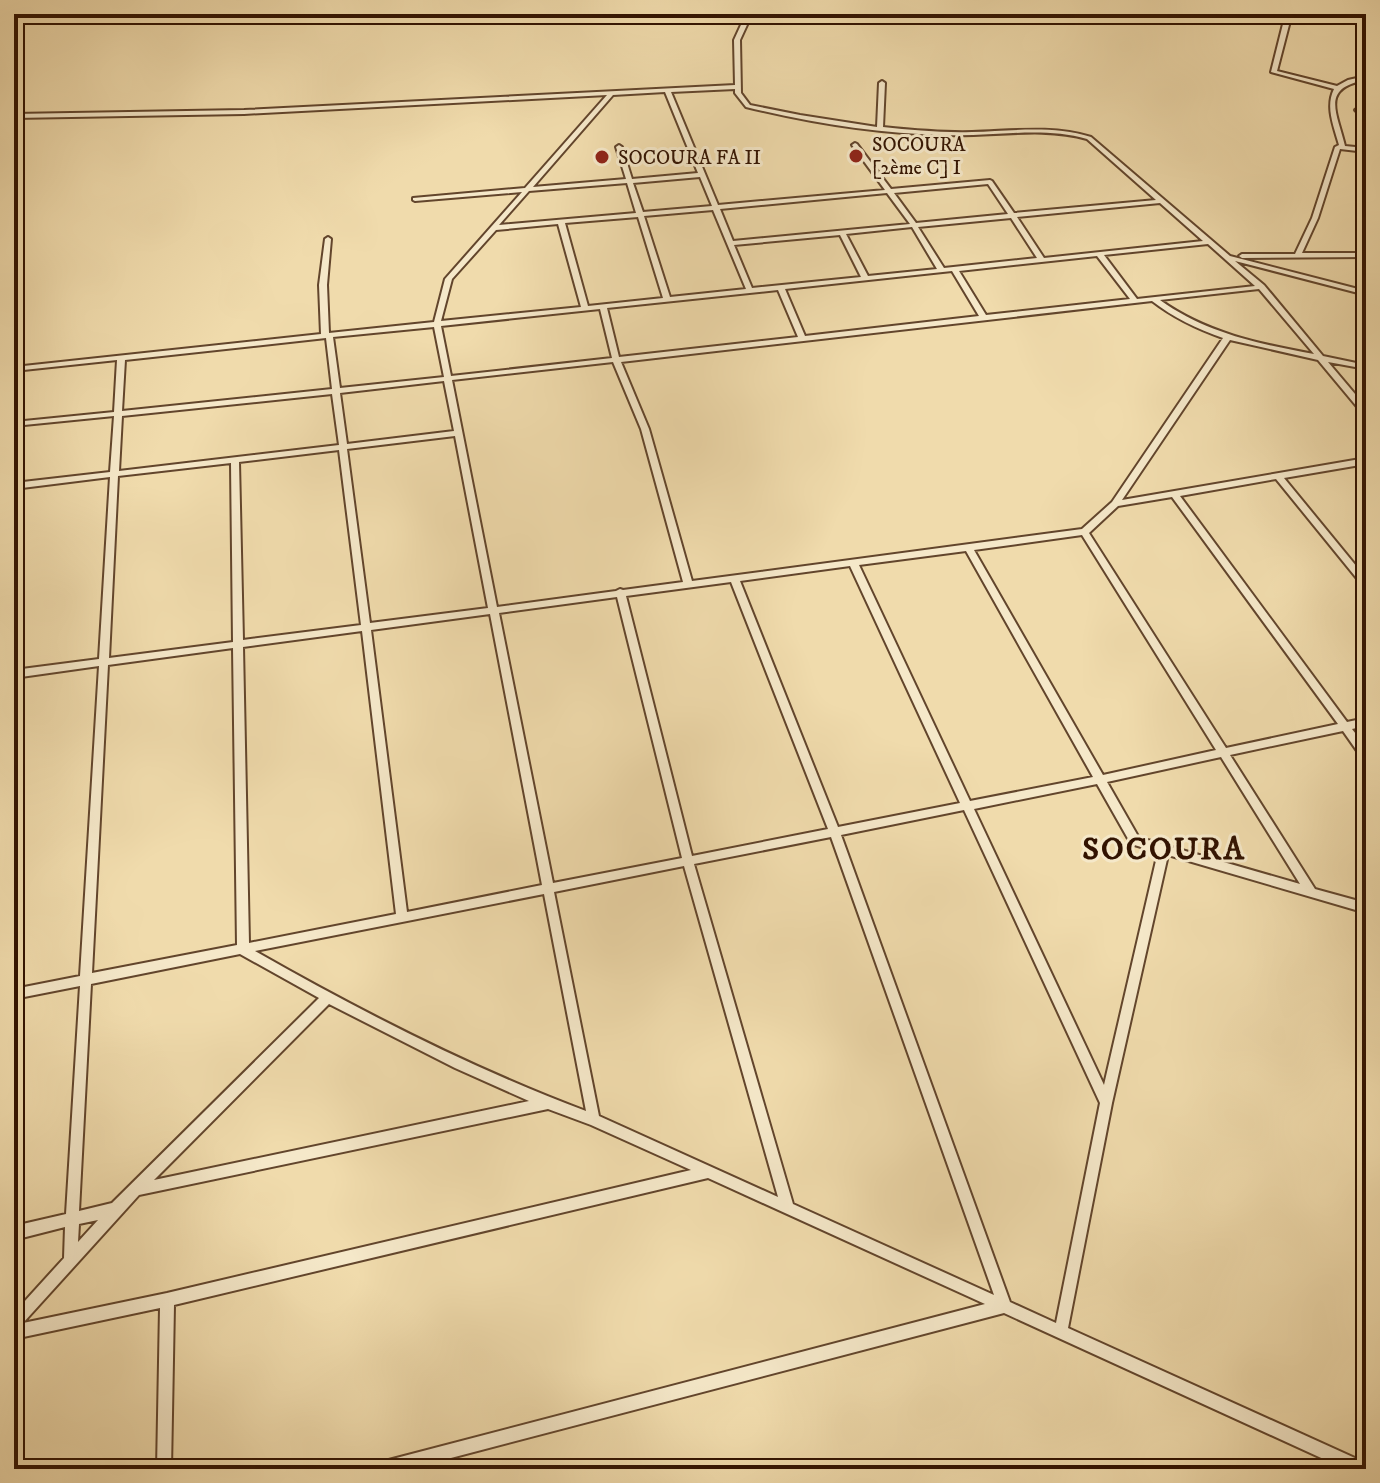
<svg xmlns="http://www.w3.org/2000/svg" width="1380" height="1483" font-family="'IM FELL DW Pica',serif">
  <rect width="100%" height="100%" fill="#f0dbac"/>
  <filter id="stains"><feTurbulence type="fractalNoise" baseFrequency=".0025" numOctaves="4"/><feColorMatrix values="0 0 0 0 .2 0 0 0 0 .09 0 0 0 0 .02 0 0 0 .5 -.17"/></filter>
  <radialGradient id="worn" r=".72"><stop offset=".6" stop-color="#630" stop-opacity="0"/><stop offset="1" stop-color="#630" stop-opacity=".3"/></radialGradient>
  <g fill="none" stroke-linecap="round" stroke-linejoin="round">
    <g stroke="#62452c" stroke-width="4">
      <g id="minor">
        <path d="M49,14H69L66,16L14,21V17Z"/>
        <path d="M746,14H752L740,40L741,93L750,105L800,115L877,127L879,83L882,81L885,83L883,127C912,130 942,133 972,132C1012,131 1052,125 1091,137L1230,256L1366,291V295L1235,261L1264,285L1323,356L1366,365V369L1328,362L1366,407V414H1363L1318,360L1230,340L1122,500L1366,458V464L1284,478L1366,578V587L1363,586L1276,479L1180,496L1347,722L1366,718V726L1352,729L1366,747V759L1362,758L1343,731L1230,755L1315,889L1366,903V913L1168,855L1112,1103L1068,1328L1366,1463V1469H1323L1325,1464L1330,1462L1004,1313L409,1469H374L376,1464L381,1462L985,1304L708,1178L174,1305L171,1469H157L160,1308L14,1339V1313L64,1258L65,1227L14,1240V1226L66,1214L80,986L14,999V989L80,976L99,666L14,678V670L99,659L110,477L14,489V483L110,472L114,416L14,426V422L114,412L117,360L14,371V367L321,334L319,285L325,239L328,237L331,239L327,285L329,333L434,322L445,279L522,192L415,201L413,200V198L525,188L607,95L244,114L14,118V114L244,110L735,85L734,40ZM735,89V93L746,107C811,123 879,134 946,135C992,137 1042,126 1087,139L1156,200L1014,213L992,181L990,180L891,189L857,144L855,143L852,145L885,190L718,205L671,92ZM665,92L698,173L632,179L622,147L619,145L616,147L626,179L533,187L613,95ZM700,177L712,206L643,212L633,183ZM627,183L636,213L499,225L529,191ZM988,184L1008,214L916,223L894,193ZM887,193L910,224L733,241L720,209ZM1160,203L1203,241L1044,258L1017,217ZM713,210L746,289L670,297L644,216ZM638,217L663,298L588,306L565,223ZM1011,218L1037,258L944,268L918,227ZM558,224L581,307L441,321L452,279L496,230ZM912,227L937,269L868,276L846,234ZM840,235L861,277L752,288L734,245ZM1208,244L1255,286L1137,299L1104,255ZM1097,256L1130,299L986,315L959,271ZM952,271L979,316L805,336L785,289ZM1259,289L1314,354C1259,344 1206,333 1160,300ZM778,290L798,337L619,357L607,308ZM1152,301C1174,318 1197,329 1223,338L1112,502L1082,529L692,581L649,429L621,362ZM600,309L612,358L451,376L441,326ZM434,327L444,377L340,388L333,337ZM326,338L332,389L122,411L125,360ZM613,362L641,429L683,582L623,590L620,589L616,591L497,607L452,380ZM444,381L454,431L347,444L340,393ZM332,394L339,445L119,471L122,416ZM455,436L488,608L370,623L347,449ZM339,450L361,625L243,640L239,462ZM231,463L233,642L109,658L118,476ZM1172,497L1338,724L1226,748L1089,533L1118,506ZM1082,535L1216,750L1103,775L974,550ZM966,551L1093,777L970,801L859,565ZM850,566L960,803L838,827L740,581ZM731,582L828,829L692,856L626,596ZM617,597L682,858L553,883L499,613ZM490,614L542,885L407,912L371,630ZM362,631L396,914L249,943L243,647ZM233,648L237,945L92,973L108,665ZM1221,757L1300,884L1168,846L1164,844L1139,838L1107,782ZM1097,784L1131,844L1158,852L1104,1085L974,809ZM964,810L1100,1103L1056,1323L1010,1302L841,835ZM831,837L994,1295L793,1204L694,864ZM684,866L778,1197L599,1116L554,892ZM544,894L586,1111C471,1068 362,1012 255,951ZM240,954L319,998L112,1203L79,1211L91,984ZM329,1004L455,1068L529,1101L154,1180ZM548,1109L591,1125L691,1170L167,1293L23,1323L139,1195ZM98,1220L78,1242L79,1224Z"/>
        <path d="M1291,14H1297L1290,21L1277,71L1337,86L1348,80L1366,76V80C1320,88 1337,112 1345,146L1366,148V152L1340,149L1318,218L1302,253H1366V257L1242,258L1239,256L1242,254H1295L1312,218L1335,147L1339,145C1334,127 1325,107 1334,89L1271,72L1284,20Z"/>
        <path d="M1358,108L1366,109V113L1356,111L1355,110Z"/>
      </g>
    </g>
    <use href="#minor" fill="#f5e8c9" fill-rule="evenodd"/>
  </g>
  <g fill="#8f2418" stroke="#f5e8c9" stroke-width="3">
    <circle cx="856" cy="156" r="8"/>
    <circle cx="602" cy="157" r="8"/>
  </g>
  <g text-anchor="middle" stroke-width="6" stroke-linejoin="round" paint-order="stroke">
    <g font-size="20" fill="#321301" stroke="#f5e8c9" text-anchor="start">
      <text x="872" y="151">SOCOURA<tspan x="872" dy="23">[2ème C] I</tspan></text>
      <text x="618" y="164">SOCOURA FA II</text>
    </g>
    <g font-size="32" font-weight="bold" letter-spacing="2" fill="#321301" stroke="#f5e8c9">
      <text x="1164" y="859">SOCOURA</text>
    </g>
  </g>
  <rect width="1380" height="1483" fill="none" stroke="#f0dbac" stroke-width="48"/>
  <rect x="16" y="16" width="1348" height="1451" fill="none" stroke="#321301" stroke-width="4"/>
  <rect x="24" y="24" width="1332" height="1435" fill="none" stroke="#321301" stroke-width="2"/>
  <rect width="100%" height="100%" filter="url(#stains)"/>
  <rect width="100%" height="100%" fill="url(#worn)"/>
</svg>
